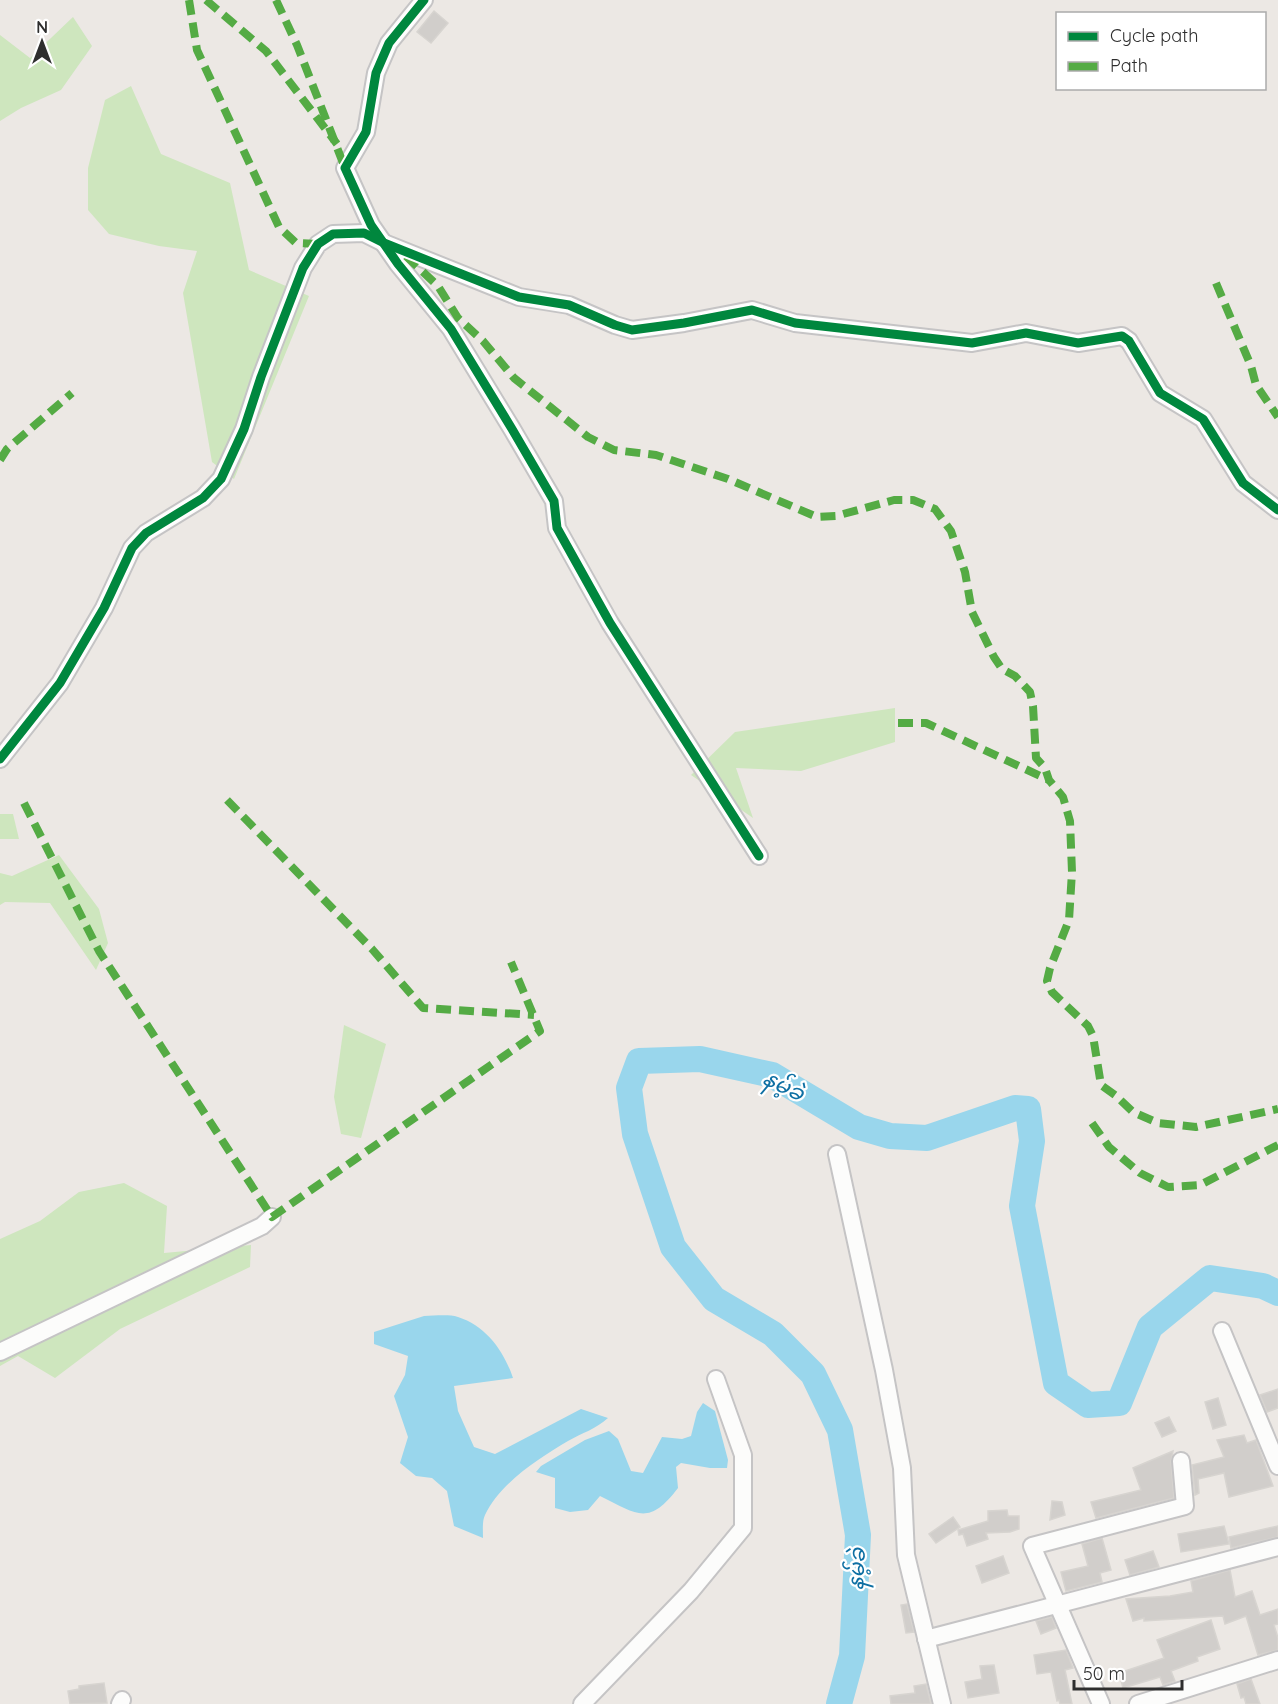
<svg xmlns="http://www.w3.org/2000/svg" width="1278" height="1704" font-family="Quicksand,'Noto Sans Myanmar',sans-serif">
  <rect width="100%" height="100%" fill="#ece8e4"/>
  <g fill="#cee6be">
    <path d="M73,17L92,46L61,90L21,108L0,121V35L30,58Z"/>
    <path d="M131,86L161,154L230,183L249,270L309,296L234,479L212,462L183,293L197,251L159,246L109,234L88,210V168L105,100Z"/>
    <path d="M895,708V742L801,771L736,768L753,818L691,775L735,732Z"/>
    <path d="M0,814H13L19,839H0Z"/>
    <path d="M59,855L99,909L108,943L96,970L50,903L5,902L0,905V873L12,876Z"/>
    <path d="M344,1025L386,1044L361,1138L341,1134L334,1097Z"/>
    <path d="M124,1183L167,1206L164,1253L251,1245L250,1267L120,1329L55,1378L18,1356L0,1366V1239L40,1221L79,1192Z"/>
  </g>
  <g fill="#99d6ec">
    <path d="M424,1316C434,1316 448,1314 458,1317C486,1326 504,1351 513,1378L454,1386L458,1411L474,1447L495,1454L581,1409L608,1418C596,1429 582,1433 568,1441C539,1458 499,1484 485,1515C482,1521 483,1531 483,1538L454,1526L447,1491L432,1478L416,1476L400,1463L408,1437L394,1396L405,1375L408,1356L374,1344V1332Z"/>
    <path d="M703,1403L715,1411L728,1460L727,1468H710L681,1463L676,1467L678,1488C649,1526 638,1515 600,1496L588,1510L570,1512L555,1508V1478L536,1472L541,1466L585,1440L609,1431L618,1439L631,1471L643,1473L662,1437L682,1439L691,1436L697,1412Z"/>
  </g>
  <g fill="none" stroke-linecap="round" stroke-linejoin="round">
    <path stroke="#99d6ec" stroke-width="26" d="M839,1704L852,1656L858,1535L840,1430L813,1374L773,1334L714,1299L673,1247L635,1134L629,1088L639,1061L700,1059L772,1075L859,1127L890,1136L927,1138L1015,1108L1028,1109L1032,1141L1022,1206L1056,1383L1088,1405L1119,1403L1150,1327L1210,1278L1263,1286L1278,1293"/>
  </g>
  <g fill="#d1cecb" stroke="#d7d4d0" stroke-width="1.5">
    <path d="M434,11L448,23L431,43L417,32Z"/>
    <path d="M1278,1389V1408L1267,1412L1260,1395Z"/>
    <path d="M1218,1398L1226,1425L1213,1429L1205,1402Z"/>
    <path d="M1169,1417L1176,1431L1162,1437L1155,1423Z"/>
    <path d="M1244,1435L1247,1443L1256,1440L1273,1486L1229,1497L1224,1473L1198,1479L1199,1493L1195,1495L1192,1465L1224,1457L1217,1440Z"/>
    <path d="M1173,1451L1171,1462L1174,1498L1096,1518L1091,1502L1141,1490L1133,1468Z"/>
    <path d="M1052,1501L1062,1502L1065,1515L1050,1520Z"/>
    <path d="M1007,1510L1008,1516H1019V1529L1010,1532L986,1533L988,1539L967,1546L963,1534L959,1535L958,1530L988,1521V1511Z"/>
    <path d="M953,1517L960,1527L936,1543L929,1534Z"/>
    <path d="M1224,1526L1229,1544L1181,1552L1178,1534Z"/>
    <path d="M1278,1526V1537L1231,1548L1229,1537Z"/>
    <path d="M1102,1538L1111,1570L1100,1573L1102,1582L1066,1591L1061,1572L1088,1566L1082,1544Z"/>
    <path d="M1153,1551L1159,1567L1130,1575L1125,1560Z"/>
    <path d="M1003,1556L1009,1573L982,1583L976,1566Z"/>
    <path d="M1230,1570L1235,1597L1252,1591L1260,1615L1278,1609V1624L1274,1625L1278,1638V1650L1258,1655L1246,1616L1225,1624L1223,1616L1144,1621V1618L1133,1621L1126,1599L1170,1596L1193,1592L1191,1581Z"/>
    <path d="M907,1604L914,1632L906,1633L901,1605Z"/>
    <path d="M1052,1617L1056,1628L1041,1634L1036,1621Z"/>
    <path d="M1211,1620L1220,1649L1197,1657L1198,1661L1171,1671L1175,1681L1163,1685L1160,1677L1123,1688L1119,1673L1164,1658L1157,1640Z"/>
    <path d="M1066,1650L1073,1668L1065,1670L1072,1704H1060L1059,1700L1057,1701L1051,1672L1037,1674L1034,1655Z"/>
    <path d="M994,1665L999,1693L968,1698L965,1682L982,1679L980,1666Z"/>
    <path d="M1251,1679L1260,1704H1246L1244,1697L1241,1698L1237,1684Z"/>
    <path d="M104,1683L107,1703L70,1704L68,1691L79,1689V1686Z"/>
    <path d="M926,1684L931,1704H891L890,1696L915,1693L914,1686Z"/>
  </g>
  <g fill="none" stroke-linecap="round" stroke-linejoin="round">
    <g stroke="#c5c4c5" stroke-width="20">
      <g id="minor">
        <path d="M424,0L389,43L376,73L366,132L345,168L371,225L398,264L451,329L512,429L554,501L557,528L610,623L759,856"/>
        <path d="M0,759L60,683L104,608L132,548L146,533L203,498L221,479L244,429L261,377L303,268L318,244L333,234L364,233L384,243L519,297L569,305L615,325L632,330L684,323L752,310L795,323L972,343L1026,333L1078,343L1122,336L1129,341L1160,393L1203,419L1243,483L1278,510"/>
        <path d="M837,1154L884,1370L902,1468L906,1555L942,1704"/>
        <path d="M1222,1331L1278,1466"/>
        <path d="M0,1352L262,1226L272,1217"/>
        <path d="M926,1639L1278,1547"/>
        <path d="M120,1704L122,1700"/>
        <path d="M582,1704L691,1591L743,1528V1455L716,1379"/>
        <path d="M1101,1704L1032,1546L1185,1506L1181,1461"/>
        <path d="M1138,1704L1278,1660"/>
      </g>
    </g>
    <use href="#minor" stroke="#fcfcfb" stroke-width="16"/>
    <g stroke="#54ab44" stroke-width="8" stroke-dasharray="15 8" stroke-linecap="butt">
      <path d="M189,0L197,50L279,227L296,243L318,244"/>
      <path d="M206,0L266,51L337,144"/>
      <path d="M276,0L297,45L345,168"/>
      <path d="M406,256L438,286L458,318L483,341L514,378L588,437L614,450L656,455L728,479L817,517L836,516L894,500H913L935,509L951,531L965,572L972,612L994,657L1002,669L1015,676L1030,692L1033,706L1036,758L1045,768L1049,780L1063,797L1070,821L1072,872L1069,920L1050,968L1047,981L1052,992L1088,1026L1093,1036L1101,1085L1115,1095L1133,1112L1158,1123L1196,1127L1278,1109"/>
      <path d="M1216,283L1251,366L1256,385L1278,417"/>
      <path d="M0,460L7,449L72,393"/>
      <path d="M898,723H926L1049,780"/>
      <path d="M227,800L372,949L423,1008L534,1015"/>
      <path d="M24,803L99,951L272,1217L540,1031L511,962"/>
      <path d="M1092,1123L1109,1147L1140,1173L1168,1187L1200,1185L1278,1145"/>
    </g>
    <g stroke="#fff" stroke-width="13">
      <g id="cycleway">
        <path d="M424,0L389,43L376,73L366,132L345,168L371,225L398,264L451,329L512,429L554,501L557,528L610,623L759,856"/>
        <path d="M0,759L60,683L104,608L132,548L146,533L203,498L221,479L244,429L261,377L303,268L318,244L333,234L364,233L384,243L519,297L569,305L615,325L632,330L684,323L752,310L795,323L972,343L1026,333L1078,343L1122,336L1129,341L1160,393L1203,419L1243,483L1278,510"/>
      </g>
    </g>
    <use href="#cycleway" stroke="#00873e" stroke-width="9"/>
  </g>
  <g text-anchor="middle" stroke-width="4.5" stroke-linejoin="round" paint-order="stroke">
    <g font-size="22" font-style="italic" fill="#0d6fa3" stroke="#fff">
      <text transform="translate(784 1085) rotate(26)" y="8">နမ့်ခဲ</text>
      <text transform="translate(856 1569) rotate(-87)" y="8">နမ့်ခဲ</text>
    </g>
  </g>
  <rect x="1056" y="12" width="210" height="78" fill="#ffffff" stroke="#ababab" stroke-width="1.5"/>
  <rect x="1068" y="32" width="30" height="9" fill="#00873e" stroke="#ababab" stroke-width="1.5"/>
  <text x="1110" y="42" font-size="18" fill="#2e2e2e">Cycle path</text>
  <rect x="1068" y="62" width="30" height="9" fill="#54ab44" stroke="#ababab" stroke-width="1.5"/>
  <text x="1110" y="72" font-size="18" fill="#2e2e2e">Path</text>
  <g transform="translate(42 42)" stroke="#ffffff" stroke-width="4.5" paint-order="stroke">
  <path d="M0-4.5L10 22L0 15L-10 22Z" fill="#2e2e2e"/>
  <text y="-9" font-size="16" font-weight="bold" text-anchor="middle" fill="#2e2e2e">N</text>
  </g>
  <path d="M1074 1680v9h108v-9" fill="none" stroke="#2e2e2e" stroke-width="3"/>
  <text x="1083" y="1680" font-size="18" fill="#2e2e2e" stroke="#ffffff" stroke-width="4.5" paint-order="stroke">50 m</text>
</svg>
